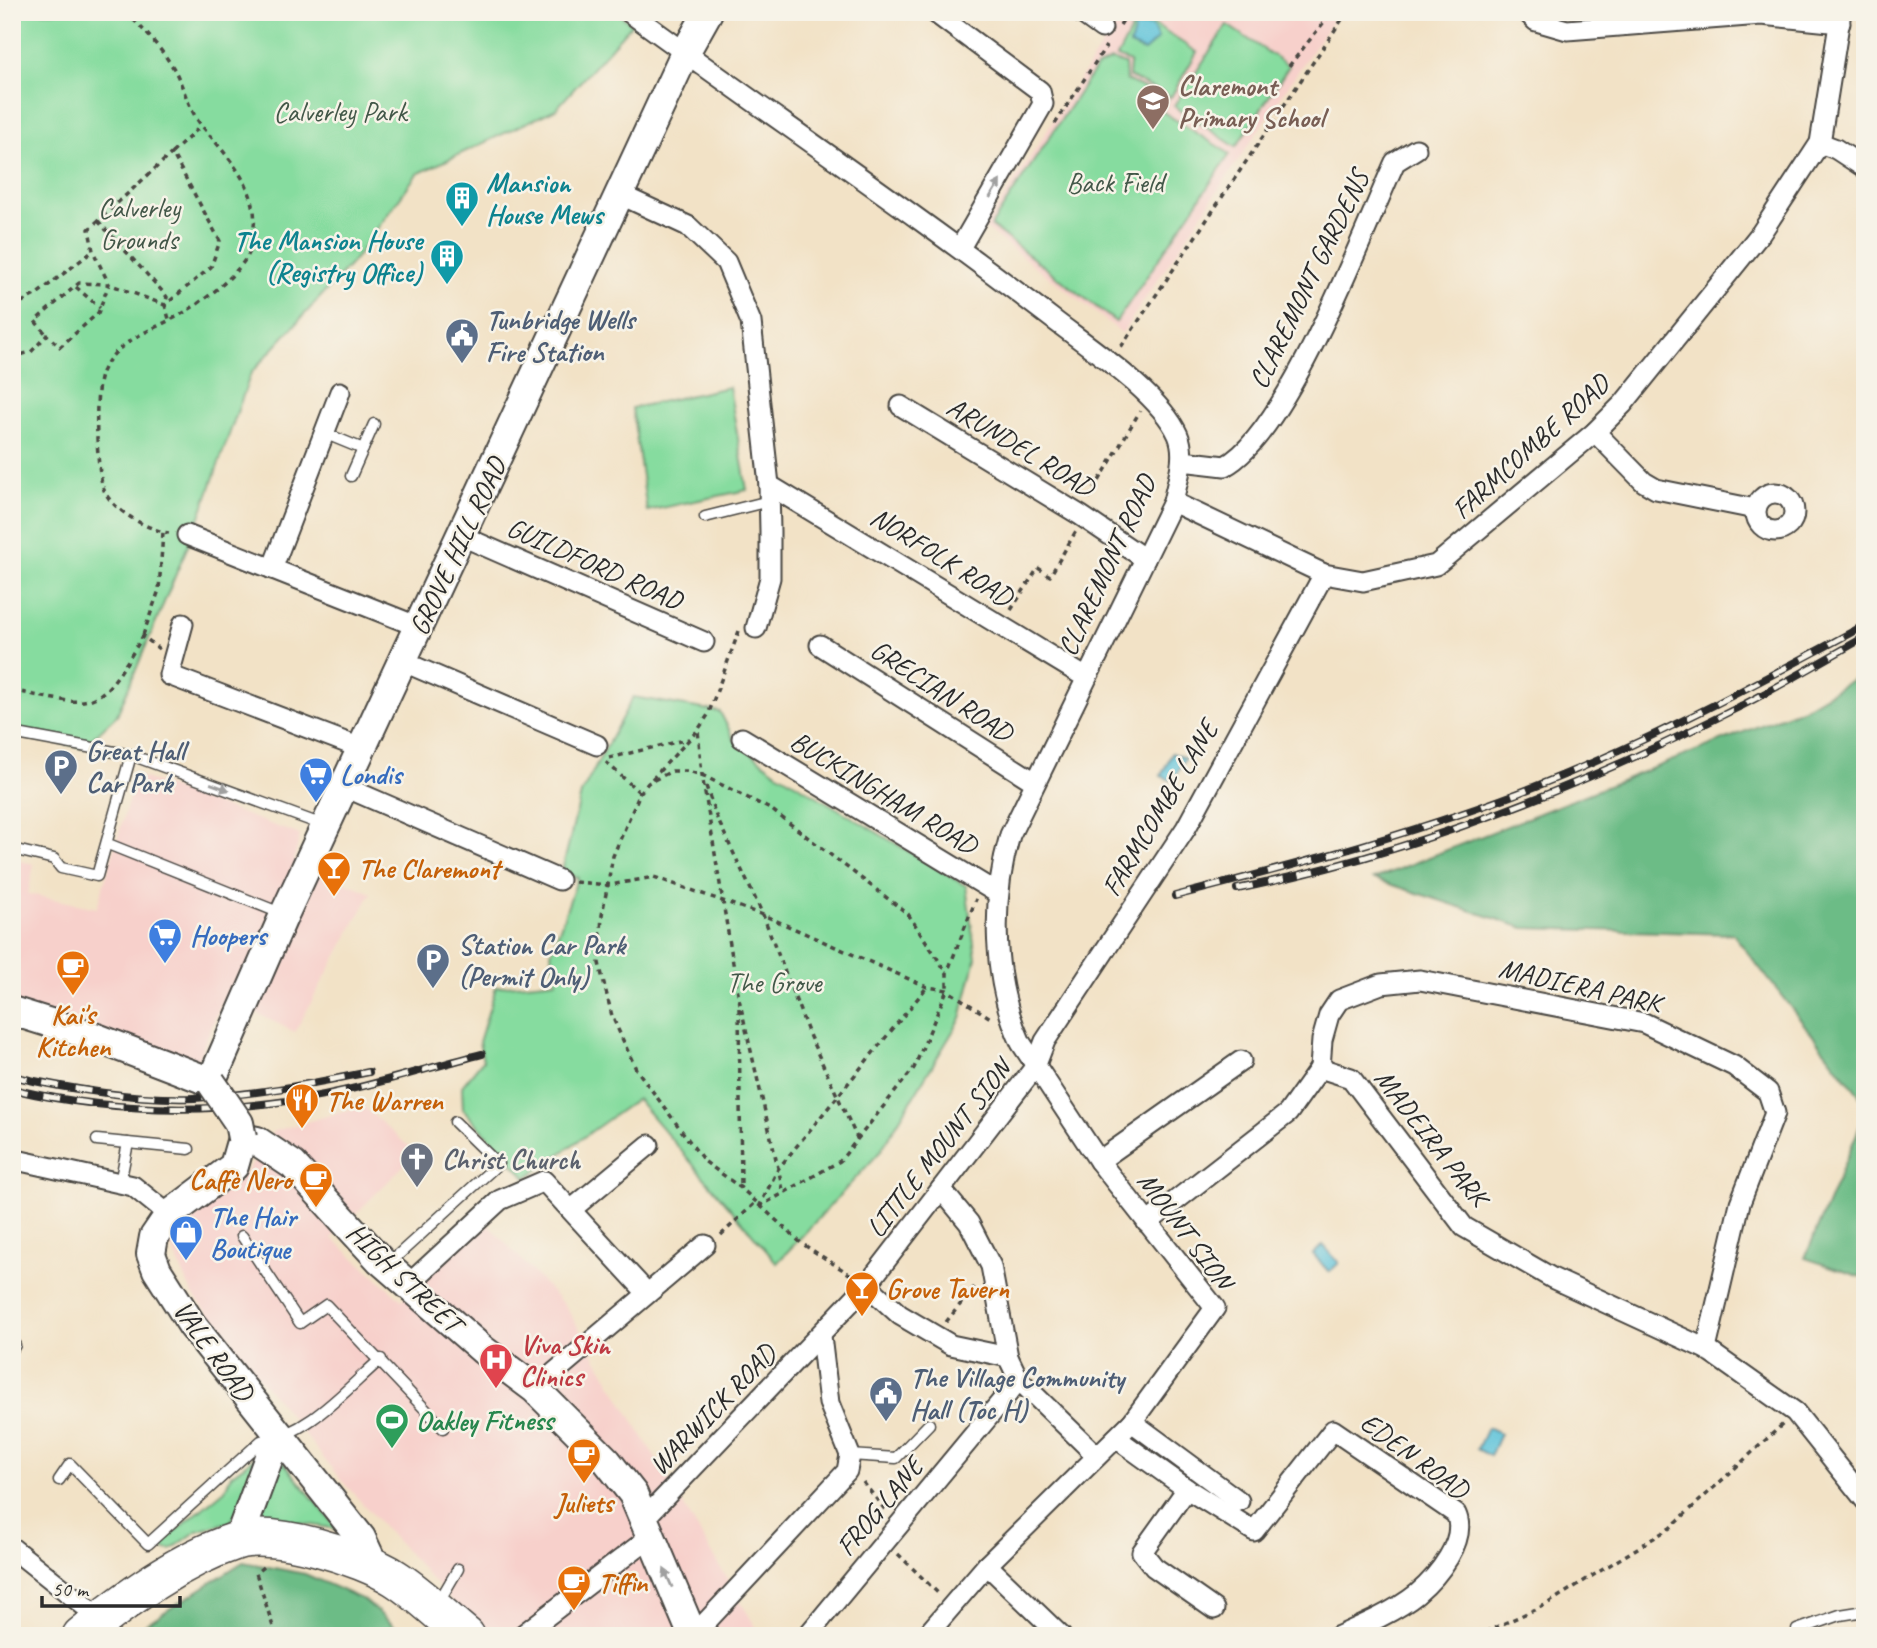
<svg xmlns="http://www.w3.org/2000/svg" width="1877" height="1648" font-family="Caveat,sans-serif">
  <rect width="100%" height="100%" fill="#f7f3e8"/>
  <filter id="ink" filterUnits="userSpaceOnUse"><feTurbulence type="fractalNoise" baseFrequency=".0143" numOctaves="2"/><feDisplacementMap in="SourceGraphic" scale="14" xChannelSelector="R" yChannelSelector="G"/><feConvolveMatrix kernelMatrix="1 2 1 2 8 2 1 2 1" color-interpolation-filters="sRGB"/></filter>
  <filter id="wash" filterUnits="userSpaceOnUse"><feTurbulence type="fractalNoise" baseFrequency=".00686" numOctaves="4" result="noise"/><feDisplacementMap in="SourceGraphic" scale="28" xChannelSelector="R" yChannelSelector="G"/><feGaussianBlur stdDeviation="1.57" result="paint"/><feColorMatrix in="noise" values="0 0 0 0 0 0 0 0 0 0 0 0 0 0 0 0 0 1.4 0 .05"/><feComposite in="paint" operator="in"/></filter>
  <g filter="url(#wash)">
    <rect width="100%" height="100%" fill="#f2e2c6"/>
    <g fill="#f7d0cb">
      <path d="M1123,12H1338L1122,333L985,228Z"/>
      <path d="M136,775L300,835L294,860L371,893L295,1032L224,997L195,1066L12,1005V859L34,864L28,894L97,908Z"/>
      <path d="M363,1106L416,1153L332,1238L402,1300L484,1220L566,1307L761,1636H490L457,1607L341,1480L192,1293L169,1242L245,1174L274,1131Z"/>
    </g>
    <g fill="#86dc9f" stroke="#588465" stroke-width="2">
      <path d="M12,12H616L632,24L556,109L417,174L355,259L251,373L199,519L117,715L82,748L12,731Z"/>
      <path d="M1139,15L1197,52L1171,97L1129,77L1130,62L1117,57Z"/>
      <path d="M1227,25L1289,66L1236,147L1174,106Z"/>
      <path d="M1111,60L1125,64L1126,80L1168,99L1160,110L1230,154L1116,322L991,226L1096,67Z"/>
      <path d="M729,387L747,490L647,511L632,408Z"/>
      <path d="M633,697L720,712L735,741L775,771L966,886L976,958L961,1018L880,1152L777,1263L637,1099L526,1178L463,1109L462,1086L483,1060L479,1042L496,987L556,981L551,953L578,877L561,875L581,794Z"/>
      <path d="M261,1453L244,1503L230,1522L197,1531L171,1550L156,1547L225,1490L231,1475Z"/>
      <path d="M279,1457L338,1529L280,1520L256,1522Z"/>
    </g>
    <g fill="#6cbc86" stroke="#4c7458" stroke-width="2">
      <path d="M1865,672V1102L1733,934L1524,928L1374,879L1804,708Z"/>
      <path d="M1865,1114V1278L1805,1258Z"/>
      <path d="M243,1562L305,1574L364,1600L406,1636H127Z"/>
    </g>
    <g fill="#5dc3da" stroke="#447782" stroke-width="2">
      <path d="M1146,25L1153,27L1158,39L1144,51L1130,45L1135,28Z"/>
      <path d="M1172,753L1185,758L1173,781L1161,776Z"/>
      <path d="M1323,1245L1339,1263L1329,1272L1313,1254Z"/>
      <path d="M1487,1428L1500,1434L1490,1456L1477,1449Z"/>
    </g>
  </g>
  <g filter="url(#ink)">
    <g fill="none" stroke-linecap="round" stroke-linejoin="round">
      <g stroke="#494642" stroke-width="13">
        <g id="lane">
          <path d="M324,433L363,449"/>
          <path d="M351,476L374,424"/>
          <path d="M705,517L769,501"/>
          <path d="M12,733L131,755L323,825"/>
          <path d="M108,844L283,914"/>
          <path d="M12,849L54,859L61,868L97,876L131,755"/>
          <path d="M97,1140L189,1149"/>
          <path d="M120,1183L128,1143"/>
          <path d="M242,1236L300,1323L326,1305L443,1428"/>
          <path d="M387,1265L498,1164L455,1122"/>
          <path d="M12,1350L15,1345"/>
          <path d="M850,1455L896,1458L929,1424"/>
          <path d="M59,1480L70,1464L148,1544L261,1441C309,1434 345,1390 381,1359"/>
          <path d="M438,1603L458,1569"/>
          <path d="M1797,1630L1840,1615L1865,1611"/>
        </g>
      </g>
      <g stroke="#494642" stroke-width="23">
        <g id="street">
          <path d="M629,12C770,115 915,213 1054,320C1089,347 1160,394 1178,435C1187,456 1177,481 1173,502L1010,835C991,900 992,981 1021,1043L1099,1161L1215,1308L1132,1422L987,1565L926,1636"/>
          <path d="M934,12L1040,91L1043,104L960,248"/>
          <path d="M1080,12L1102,28"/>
          <path d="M1527,12L1536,21L1567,30L1761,15L1840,23"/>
          <path d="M1820,143L1836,149L1865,168"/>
          <path d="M621,195L688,226L726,262L751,322L769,485L770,531V578L756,628"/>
          <path d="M901,406L1080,515L1145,559"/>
          <path d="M1595,432L1644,482L1656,489L1755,509"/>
          <path d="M1182,461L1225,466C1287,434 1364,230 1395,162L1416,149"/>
          <path d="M769,485L1085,677"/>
          <circle cx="1775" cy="512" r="19"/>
          <path d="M1173,502L1324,574L1363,581L1436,565L1595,432L1623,404L1761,233L1820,143L1841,12"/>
          <path d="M187,535L419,627"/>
          <path d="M462,536L704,642"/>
          <path d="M272,569L340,392"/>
          <path d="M183,624L169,675L363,749"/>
          <path d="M820,645L1035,782"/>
          <path d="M404,662L597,745"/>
          <path d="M742,738L997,893"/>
          <path d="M345,787L559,880"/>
          <path d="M1320,1068L1322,1040L1329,1015L1339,1000L1381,984L1420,980L1644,1023L1734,1066L1768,1092L1775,1113L1740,1203L1706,1349"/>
          <path d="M12,1159L133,1186L169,1215"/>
          <path d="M1099,1161L1241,1061"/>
          <path d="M941,1189L969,1223L991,1266L1008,1357L1019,1380L1096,1455"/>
          <path d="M572,1209L649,1145"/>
          <path d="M1147,1223L1288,1113L1320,1068L1351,1078L1464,1227L1552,1278L1706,1349L1795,1412L1865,1500"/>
          <path d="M409,1284L500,1200L544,1181L647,1293"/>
          <path d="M867,1285L900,1315L951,1345L1008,1357"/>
          <path d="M535,1389L705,1245"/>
          <path d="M1132,1422L1239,1501"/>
          <path d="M1116,1438L1187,1489L1254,1531L1333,1430L1456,1514C1468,1540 1437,1577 1417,1594C1396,1611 1364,1625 1339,1636"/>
          <path d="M1187,1489L1142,1552L1154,1567L1214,1609"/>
          <path d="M643,1520L867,1285L1035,1067L1045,1041L1186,828L1324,574"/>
          <path d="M12,1548L101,1619"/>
          <path d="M987,1565L1061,1636"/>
          <path d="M521,1636L650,1537"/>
          <path d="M693,1636L847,1471L850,1455L829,1403L821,1336"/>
          <path d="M807,1636L1019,1380"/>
        </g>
      </g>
      <g stroke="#494642" stroke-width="32">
        <g id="secondary">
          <path d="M12,1011L89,1035L211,1082L284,915L685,53L708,12"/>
          <path d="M238,1541L269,1457L281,1439"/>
          <path d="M374,1566L361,1538L192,1325L157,1270L151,1254L154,1237L169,1215L234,1166L242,1138L257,1141L293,1165L380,1260L483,1350L535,1389L607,1461L633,1494L693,1636"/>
        </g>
      </g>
      <g stroke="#494642" stroke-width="40">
        <path id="highway" d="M81,1636C127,1598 179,1560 236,1541C274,1529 362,1557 395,1578C420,1594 443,1617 466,1636"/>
      </g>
      <g stroke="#494642" stroke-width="3.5" stroke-dasharray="5 5" stroke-linecap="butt">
        <path d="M126,12C144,30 161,48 174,69C184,87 189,111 202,126C224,153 259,187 254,226C253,235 252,250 247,257C233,278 209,297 188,310C159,329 120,336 103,370C93,388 96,471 104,490C112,510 148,530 169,533"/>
        <path d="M1120,25L1128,12"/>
        <path d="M1289,66L1332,12"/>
        <path d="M1055,124L1106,46"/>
        <path d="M172,153L201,126"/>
        <path d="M98,221L163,292L167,297L165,305L169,319"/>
        <path d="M76,287L100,308"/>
        <path d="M12,307L37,294L93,251"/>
        <path d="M1121,347L1347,12"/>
        <path d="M12,357L31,352L47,335L60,347L98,313L109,284L93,251L89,229L172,153L220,241L211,267L165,305L109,284L79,283L35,321L47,335"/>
        <path d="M1089,498L1140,411"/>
        <path d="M1011,610L1038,568L1050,576L1076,531"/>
        <path d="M739,631L708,715L698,730L702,775L739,999L784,1194"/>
        <path d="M143,635L159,590L163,532"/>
        <path d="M12,690C98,709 97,712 143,636L159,649"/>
        <path d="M609,758L689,739"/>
        <path d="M606,762L640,793"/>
        <path d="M652,779L698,730"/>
        <path d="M706,786L716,816L763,915L810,1037L858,1140"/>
        <path d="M575,882L610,885L654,877L763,915L927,987L947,990L992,1019"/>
        <path d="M739,1008L741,1188"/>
        <path d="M759,1207L840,1161L914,1068L947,990V973L976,899"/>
        <path d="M759,1207L778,1169L927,987"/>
        <path d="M721,1235L755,1203"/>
        <path d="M851,1275L801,1243L741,1188L704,1161L636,1069L612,1016L599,963L602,915L613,856L640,793L648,783L672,771H688L702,775L772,810L908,914L947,973"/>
        <path d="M946,1322L976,1285"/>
        <path d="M863,1482L886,1511"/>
        <path d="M898,1554L940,1595"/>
        <path d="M263,1567L256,1573L276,1636"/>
        <path d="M1476,1636L1545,1605L1670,1528L1783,1424"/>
      </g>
      <use href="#lane" stroke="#fff" stroke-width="10"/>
      <use href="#street" stroke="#fff" stroke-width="19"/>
      <use href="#secondary" stroke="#fff" stroke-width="28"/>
      <use href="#highway" stroke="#fff" stroke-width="37"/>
      <g stroke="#2b2b2b" stroke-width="8">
        <g id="rail">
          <path d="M1237,889C1409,854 1578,788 1735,709C1779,687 1822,661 1865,637"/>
          <path d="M1175,896C1307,862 1440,827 1566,774C1669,731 1767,678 1865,625"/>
          <path d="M12,1076C67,1089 138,1100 194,1098C253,1095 311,1084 369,1072"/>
          <path d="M12,1089C104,1111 201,1114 294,1100C354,1092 423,1069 482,1054"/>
        </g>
      </g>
      <use href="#rail" stroke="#f7f3e8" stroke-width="5" stroke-dasharray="16" stroke-linecap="butt"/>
      <g stroke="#494642" stroke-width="32" stroke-linecap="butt">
        <path id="secondary-bridge" d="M211,1082L239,1123L242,1138"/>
      </g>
      <use href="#secondary-bridge" stroke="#fff" stroke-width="28"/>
    </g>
    <defs><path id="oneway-solid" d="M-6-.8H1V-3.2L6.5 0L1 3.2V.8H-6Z" transform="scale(1.75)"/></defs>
    <g fill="#a0a0a0">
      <use href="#oneway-solid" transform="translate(995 189) rotate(-59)"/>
      <use href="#oneway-solid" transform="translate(220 787) rotate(20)"/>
      <use href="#oneway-solid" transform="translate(668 1578) rotate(-114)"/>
    </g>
  </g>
  <defs>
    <g id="school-pin" transform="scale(1.75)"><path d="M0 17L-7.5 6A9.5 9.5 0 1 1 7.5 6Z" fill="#8d6e63" stroke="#f7f3e8"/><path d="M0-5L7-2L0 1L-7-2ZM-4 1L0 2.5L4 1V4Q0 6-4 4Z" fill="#fff"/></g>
    <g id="building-pin" transform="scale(1.75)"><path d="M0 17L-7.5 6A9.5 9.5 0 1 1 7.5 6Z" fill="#0f9aa8" stroke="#f7f3e8"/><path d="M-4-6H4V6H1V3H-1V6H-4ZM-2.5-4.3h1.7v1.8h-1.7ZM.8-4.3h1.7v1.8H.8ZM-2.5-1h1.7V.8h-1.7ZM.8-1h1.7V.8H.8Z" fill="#fff"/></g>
    <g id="civic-pin" transform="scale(1.75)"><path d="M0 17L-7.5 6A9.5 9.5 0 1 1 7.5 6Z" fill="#5c6f8a" stroke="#f7f3e8"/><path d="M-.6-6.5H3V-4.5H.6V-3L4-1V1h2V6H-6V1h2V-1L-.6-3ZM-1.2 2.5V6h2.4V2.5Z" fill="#fff"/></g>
    <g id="parking-pin" transform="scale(1.75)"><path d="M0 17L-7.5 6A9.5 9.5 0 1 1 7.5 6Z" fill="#5c6f8a" stroke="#f7f3e8"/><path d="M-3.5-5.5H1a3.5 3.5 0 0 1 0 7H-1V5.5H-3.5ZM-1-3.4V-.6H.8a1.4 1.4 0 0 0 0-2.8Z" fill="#fff"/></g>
    <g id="supermarket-pin" transform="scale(1.75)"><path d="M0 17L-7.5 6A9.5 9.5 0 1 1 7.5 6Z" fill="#3f7fe0" stroke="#f7f3e8"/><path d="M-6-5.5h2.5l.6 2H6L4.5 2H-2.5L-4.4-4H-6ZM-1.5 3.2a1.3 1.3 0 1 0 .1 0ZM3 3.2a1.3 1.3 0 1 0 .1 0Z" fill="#fff"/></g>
    <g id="bar-pin" transform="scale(1.75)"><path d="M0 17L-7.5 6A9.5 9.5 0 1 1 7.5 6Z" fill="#e8710a" stroke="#f7f3e8"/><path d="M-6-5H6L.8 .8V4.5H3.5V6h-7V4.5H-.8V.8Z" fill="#fff"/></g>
    <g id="cafe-pin" transform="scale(1.75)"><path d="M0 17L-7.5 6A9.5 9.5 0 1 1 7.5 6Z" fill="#e8710a" stroke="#f7f3e8"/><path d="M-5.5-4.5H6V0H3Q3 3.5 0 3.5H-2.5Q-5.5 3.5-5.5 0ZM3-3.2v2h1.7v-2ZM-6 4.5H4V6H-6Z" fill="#fff"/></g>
    <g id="restaurant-pin" transform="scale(1.75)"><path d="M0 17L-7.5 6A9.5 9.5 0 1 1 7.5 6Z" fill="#e8710a" stroke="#f7f3e8"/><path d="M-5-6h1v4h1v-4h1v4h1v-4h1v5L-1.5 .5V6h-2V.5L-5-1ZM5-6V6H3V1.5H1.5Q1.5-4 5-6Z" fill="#fff"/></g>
    <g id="church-pin" transform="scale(1.75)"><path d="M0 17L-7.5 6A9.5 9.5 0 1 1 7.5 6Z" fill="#6b7280" stroke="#f7f3e8"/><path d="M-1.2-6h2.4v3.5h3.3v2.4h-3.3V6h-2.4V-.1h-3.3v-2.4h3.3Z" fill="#fff"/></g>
    <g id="shop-pin" transform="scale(1.75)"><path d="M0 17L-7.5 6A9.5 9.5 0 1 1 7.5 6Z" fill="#3f7fe0" stroke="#f7f3e8"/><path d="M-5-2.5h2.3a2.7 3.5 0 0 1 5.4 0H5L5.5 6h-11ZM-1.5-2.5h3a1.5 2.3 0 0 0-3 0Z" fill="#fff"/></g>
    <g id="hospital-pin" transform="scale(1.75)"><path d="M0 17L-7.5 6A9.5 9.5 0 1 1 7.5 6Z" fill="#e0444e" stroke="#f7f3e8"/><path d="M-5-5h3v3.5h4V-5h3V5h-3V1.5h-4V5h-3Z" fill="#fff"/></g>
    <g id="stadium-pin" transform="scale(1.75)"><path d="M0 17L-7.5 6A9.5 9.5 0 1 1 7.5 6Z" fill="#2e9e5b" stroke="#f7f3e8"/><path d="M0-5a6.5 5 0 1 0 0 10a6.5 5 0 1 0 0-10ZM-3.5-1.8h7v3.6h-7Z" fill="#fff"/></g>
  </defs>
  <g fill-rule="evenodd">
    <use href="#school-pin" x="1153" y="101"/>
    <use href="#building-pin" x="462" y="198"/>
    <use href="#building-pin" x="447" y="256"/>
    <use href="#civic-pin" x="462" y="335"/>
    <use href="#parking-pin" x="61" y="766"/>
    <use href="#supermarket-pin" x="316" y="774"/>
    <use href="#bar-pin" x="334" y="868"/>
    <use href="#supermarket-pin" x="165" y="935"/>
    <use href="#parking-pin" x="433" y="960"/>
    <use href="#cafe-pin" x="73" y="967"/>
    <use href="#restaurant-pin" x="302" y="1100"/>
    <use href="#church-pin" x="417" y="1159"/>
    <use href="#cafe-pin" x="316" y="1179"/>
    <use href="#shop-pin" x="186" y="1232"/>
    <use href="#bar-pin" x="862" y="1288"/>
    <use href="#hospital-pin" x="496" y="1360"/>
    <use href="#civic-pin" x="886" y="1393"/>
    <use href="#stadium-pin" x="392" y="1420"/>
    <use href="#cafe-pin" x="584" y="1455"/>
    <use href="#cafe-pin" x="574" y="1582"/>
  </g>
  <g text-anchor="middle" stroke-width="5" stroke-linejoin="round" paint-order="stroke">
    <g font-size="28" font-weight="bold" fill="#785e54" stroke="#f7f3e8" text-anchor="start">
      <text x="1178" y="95">Claremont<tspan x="1178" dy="32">Primary School</tspan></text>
    </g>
    <g font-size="28" fill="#425748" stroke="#f7f3e8">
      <text x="340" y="121">Calverley Park</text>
      <text x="1115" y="192">Back Field</text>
      <text x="139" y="217">Calverley<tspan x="139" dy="32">Grounds</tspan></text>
      <text x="774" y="992">The Grove</text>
    </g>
    <g font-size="28" font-weight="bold" fill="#0d838f" stroke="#f7f3e8" text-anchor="start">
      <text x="486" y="192">Mansion<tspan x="486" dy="32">House Mews</tspan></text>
      <text x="422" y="250" text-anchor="end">The Mansion House<tspan x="422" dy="32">(Registry Office)</tspan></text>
    </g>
    <g font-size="28" fill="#2b2b2b" stroke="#f7f3e8">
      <text transform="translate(1308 279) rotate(-64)" y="10">CLAREMONT GARDENS</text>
      <text transform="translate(1021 446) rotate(31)" y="10">ARUNDEL ROAD</text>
      <text transform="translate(1530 446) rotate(-42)" y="10">FARMCOMBE ROAD</text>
      <text transform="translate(457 546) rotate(-65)" y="10">GROVE HILL ROAD</text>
      <text transform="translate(942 556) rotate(32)" y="10">NORFOLK ROAD</text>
      <text transform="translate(595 563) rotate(24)" y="10">GUILDFORD ROAD</text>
      <text transform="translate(1106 565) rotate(-65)" y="10">CLAREMONT ROAD</text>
      <text transform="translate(942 690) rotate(33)" y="10">GRECIAN ROAD</text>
      <text transform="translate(884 792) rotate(31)" y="10">BUCKINGHAM ROAD</text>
      <text transform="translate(1159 808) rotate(-59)" y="10">FARMCOMBE LANE</text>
      <text transform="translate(1580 985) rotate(13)" y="10">MADIERA PARK</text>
      <text transform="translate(1432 1137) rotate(52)" y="10">MADEIRA PARK</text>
      <text transform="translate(938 1148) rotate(-52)" y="10">LITTLE MOUNT SION</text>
      <text transform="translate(1186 1230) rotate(53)" y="10">MOUNT SION</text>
      <text transform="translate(405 1277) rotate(43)" y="10">HIGH STREET</text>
      <text transform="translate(214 1350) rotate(54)" y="10">VALE ROAD</text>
      <text transform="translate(712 1409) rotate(-46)" y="10">WARWICK ROAD</text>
      <text transform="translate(1415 1455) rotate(36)" y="10">EDEN ROAD</text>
      <text transform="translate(879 1506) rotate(-50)" y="10">FROG LANE</text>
    </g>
    <g font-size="28" font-weight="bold" fill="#4e5e75" stroke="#f7f3e8" text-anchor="start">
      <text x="486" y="329">Tunbridge Wells<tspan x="486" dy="32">Fire Station</tspan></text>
      <text x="86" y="760">Great Hall<tspan x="86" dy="32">Car Park</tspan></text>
      <text x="458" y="954">Station Car Park<tspan x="458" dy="32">(Permit Only)</tspan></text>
      <text x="910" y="1387">The Village Community<tspan x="910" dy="32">Hall (Toc H)</tspan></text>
    </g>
    <g font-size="28" font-weight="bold" fill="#366cbe" stroke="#f7f3e8" text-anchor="start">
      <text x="340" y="784">Londis</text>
      <text x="190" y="945">Hoopers</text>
      <text x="210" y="1226">The Hair<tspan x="210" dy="32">Boutique</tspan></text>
    </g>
    <g font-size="28" font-weight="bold" fill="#c56008" stroke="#f7f3e8" text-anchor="start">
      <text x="358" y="878">The Claremont</text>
      <text x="73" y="1024" text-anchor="middle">Kai's<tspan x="73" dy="32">Kitchen</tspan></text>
      <text x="326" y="1110">The Warren</text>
      <text x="292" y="1189" text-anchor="end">Caffè Nero</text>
      <text x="886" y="1298">Grove Tavern</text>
      <text x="584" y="1512" text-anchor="middle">Juliets</text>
      <text x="598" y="1592">Tiffin</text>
    </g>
    <g font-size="28" font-weight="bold" fill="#5b616d" stroke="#f7f3e8" text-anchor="start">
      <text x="442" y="1169">Christ Church</text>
    </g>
    <g font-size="28" font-weight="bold" fill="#be3a42" stroke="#f7f3e8" text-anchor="start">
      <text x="520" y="1354">Viva Skin<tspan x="520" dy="32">Clinics</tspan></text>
    </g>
    <g font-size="28" font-weight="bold" fill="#27864d" stroke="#f7f3e8" text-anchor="start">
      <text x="416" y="1430">Oakley Fitness</text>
    </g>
  </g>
  <rect width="1877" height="1648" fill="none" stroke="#f7f3e8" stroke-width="42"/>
  <path d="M42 1596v10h138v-10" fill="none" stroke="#2b2b2b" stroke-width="3.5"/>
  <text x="52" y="1596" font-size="21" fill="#2b2b2b" stroke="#f7f3e8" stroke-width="5" paint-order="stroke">50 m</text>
</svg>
